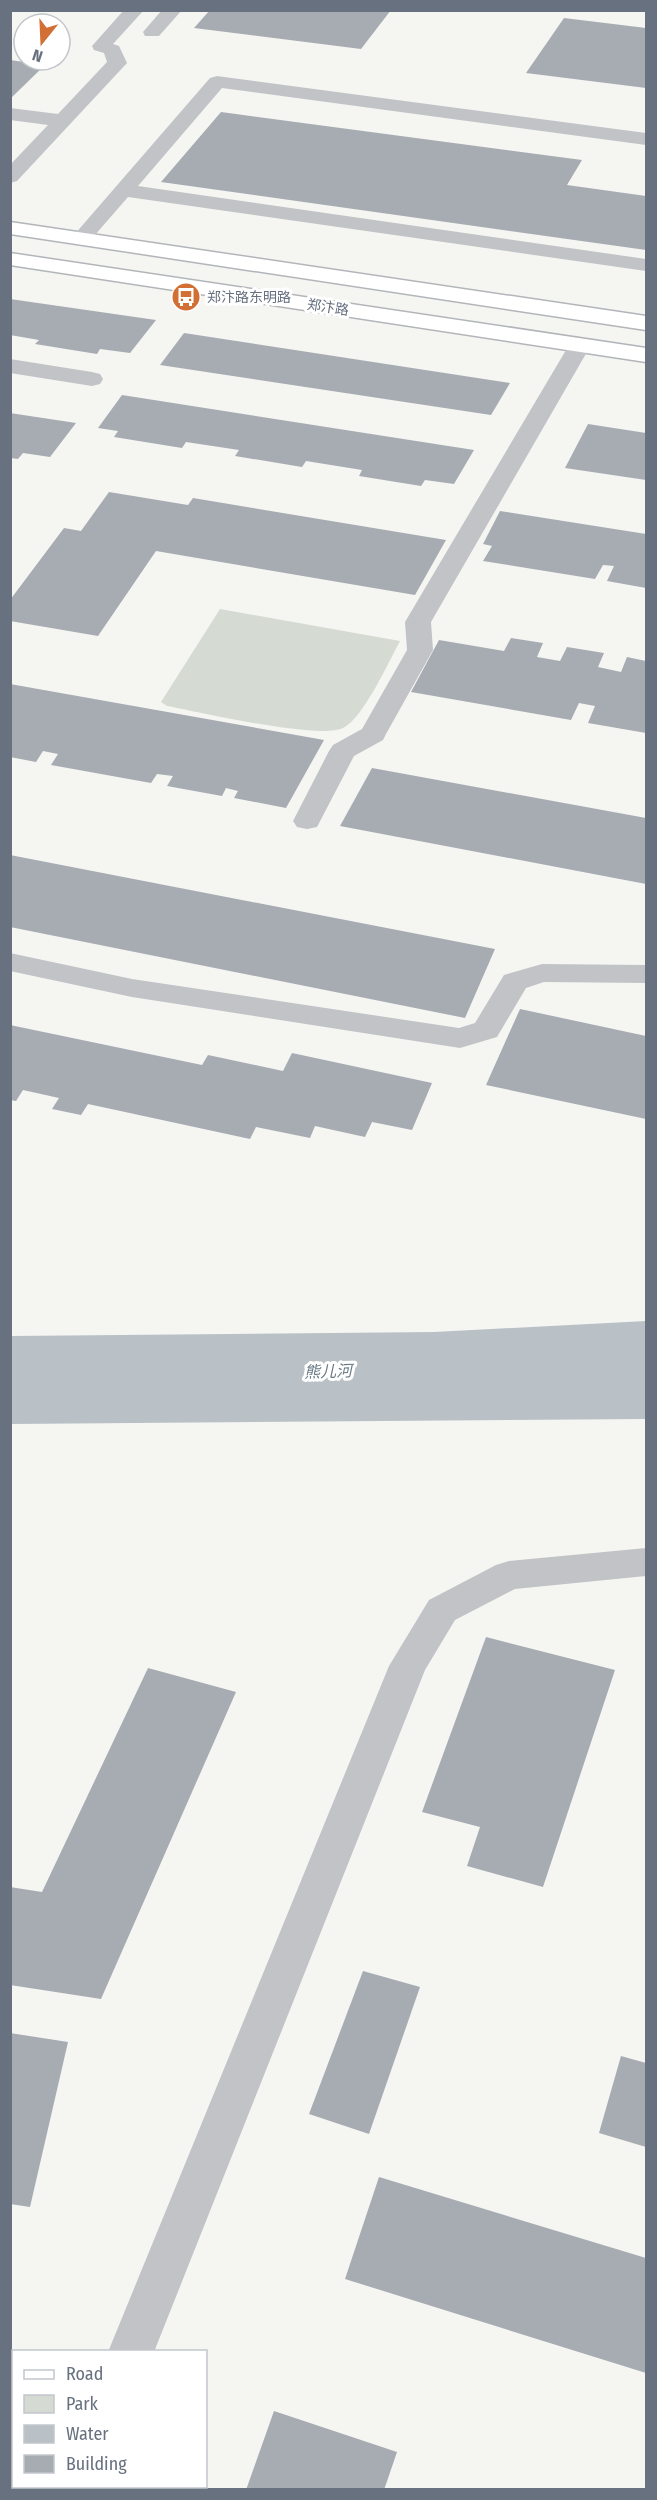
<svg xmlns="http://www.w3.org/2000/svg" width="657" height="2500" font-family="'Fira Sans Condensed','Noto Sans SC',sans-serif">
  <rect width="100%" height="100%" fill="#f5f5f2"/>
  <path fill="#d5dbd3" d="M220,609L400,641C389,661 363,719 343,728C319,740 199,712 167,706L161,702Z"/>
  <path fill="#b9c1c6" d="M646,1321V1419L11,1424V1336L434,1332Z"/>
  <g fill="#a7acb3">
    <path d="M210,10H391L361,49L194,28Z"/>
    <path d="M564,18L646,28V88L526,73Z"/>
    <path d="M10,60L45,65L10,99Z"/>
    <path d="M221,112L582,160L567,185L646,196V250L161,182Z"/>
    <path d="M10,299L156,320L130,353L100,349L97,354L35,344L39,340L10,335Z"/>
    <path d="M184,333L510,383L491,415L160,365Z"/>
    <path d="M122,395L474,450L454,484L425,480L421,486L359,476L362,470L306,461L302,467L235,456L239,450L186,442L182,448L114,437L118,431L98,428Z"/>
    <path d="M10,413L76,423L50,457L23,453L18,459L10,458Z"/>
    <path d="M588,424L646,433V480L565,468Z"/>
    <path d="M109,492L188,505L193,498L446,540L415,595L156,551L98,636L10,621V600L64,528L81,531Z"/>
    <path d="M500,511L646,534V588L607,581L614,566L603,565L595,579L483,561L492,546L483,544Z"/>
    <path d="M511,638L543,643L537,657L560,661L567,647L604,653L598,667L621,672L627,657L646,661V733L588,723L595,706L579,703L571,720L411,692L439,640L504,651Z"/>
    <path d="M10,684L324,740L286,808L234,798L238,791L226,788L222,796L167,786L173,776L157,774L151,783L51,765L58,754L43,751L36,762L10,757Z"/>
    <path d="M372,768L646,818V884L340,826Z"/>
    <path d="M10,855L495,949L465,1018L10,927Z"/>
    <path d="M520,1009L646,1036V1119L486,1085Z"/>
    <path d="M10,1025L202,1065L208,1055L283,1071L292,1053L432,1083L412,1130L372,1122L365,1137L315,1126L310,1138L256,1127L250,1139L88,1104L81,1115L52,1109L59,1098L23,1090L16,1101L10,1100Z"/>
    <path d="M486,1637L615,1670L543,1887L467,1866L480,1827L422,1812Z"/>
    <path d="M148,1668L236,1692L101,1999L10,1985V1887L42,1892Z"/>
    <path d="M363,1971L420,1987L369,2134L309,2114Z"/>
    <path d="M10,2033L68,2042L30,2207L10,2204Z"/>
    <path d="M621,2056L646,2063V2147L599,2133Z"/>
    <path d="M379,2177L646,2258V2373L345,2279Z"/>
    <path d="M274,2411L397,2452L384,2490H246Z"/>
  </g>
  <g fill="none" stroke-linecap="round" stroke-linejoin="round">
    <g stroke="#b2b5b9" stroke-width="3">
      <g id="major">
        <path d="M10,222L646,316V330L10,234Z"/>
        <path d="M10,253L646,348V362L10,265Z"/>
      </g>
    </g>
    <g fill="#c1c3c7" fill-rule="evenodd">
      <path d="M124,10H144L113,44L119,46L127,63L17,181L10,183V165L48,125L10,120V108L58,114L107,62L104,53L94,50L92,46Z"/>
      <path d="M162,10H182L159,36H145L143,32Z"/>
      <path d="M217,76L646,133V145L222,88L138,186L646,259V271L128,197L88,243L81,245L74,243L70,239L74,235L210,78Z"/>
      <path d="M580,338L588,340L591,345L431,622L433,650L386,734L383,740L354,756L317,827L307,829L297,827L293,821L329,751L333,745L362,729L407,650L405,622L569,345L572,340Z"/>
      <path d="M10,359L92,372L100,374L103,379L100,384L92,386L10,373Z"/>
      <path d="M10,953L132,979L459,1028L475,1023L504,975L542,964L646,965V983L544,982L526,988L497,1037L460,1048L132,997L10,971Z"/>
      <path d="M646,1548V1576L515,1589L455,1620L425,1670L154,2352H108L389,1666L429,1600L496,1565L509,1561Z"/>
      <path d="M52,2486H100L99,2490H51Z"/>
    </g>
    <use href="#major" fill="#fff" fill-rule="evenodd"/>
  </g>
  <defs>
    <g id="bus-disc" transform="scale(1.5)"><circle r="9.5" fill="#d26f34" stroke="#fff"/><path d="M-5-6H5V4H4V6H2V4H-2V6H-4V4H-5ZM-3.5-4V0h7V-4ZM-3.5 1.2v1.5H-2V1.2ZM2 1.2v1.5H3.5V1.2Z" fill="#fff"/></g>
  </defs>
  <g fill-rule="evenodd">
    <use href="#bus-disc" x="186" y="297"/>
  </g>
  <g text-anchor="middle" stroke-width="6" stroke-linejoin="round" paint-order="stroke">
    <g font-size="14" fill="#677180" stroke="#fff" text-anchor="start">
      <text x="207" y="302">郑汴路东明路</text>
    </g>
    <g font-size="14" fill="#677180" stroke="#fff">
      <text transform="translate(328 307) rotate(9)" y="5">郑汴路</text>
    </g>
    <g font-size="16" font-style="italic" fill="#687984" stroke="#fff">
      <text transform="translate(328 1371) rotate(-2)" y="6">熊儿河</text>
    </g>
  </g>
  <rect width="657" height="2500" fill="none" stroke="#677180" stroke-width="24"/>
  <rect x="12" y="2350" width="195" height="138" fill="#ffffff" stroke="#c2c6cc" stroke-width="1.5"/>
  <rect x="24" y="2370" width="30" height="9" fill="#ffffff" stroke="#c2c6cc" stroke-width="1.5"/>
  <text x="66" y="2380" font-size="18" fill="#677180">Road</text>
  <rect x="24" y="2395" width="30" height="18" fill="#d5dbd3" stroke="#c2c6cc" stroke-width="1.5"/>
  <text x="66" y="2410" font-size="18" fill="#677180">Park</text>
  <rect x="24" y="2425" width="30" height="18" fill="#b9c1c6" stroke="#c2c6cc" stroke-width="1.5"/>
  <text x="66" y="2440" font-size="18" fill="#677180">Water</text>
  <rect x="24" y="2455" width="30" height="18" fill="#a7acb3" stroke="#c2c6cc" stroke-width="1.5"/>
  <text x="66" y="2470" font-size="18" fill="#677180">Building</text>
  <g transform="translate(42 42) rotate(198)"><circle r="28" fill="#ffffff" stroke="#c2c6cc" stroke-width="1.5"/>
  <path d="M0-4.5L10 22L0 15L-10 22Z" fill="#d26f34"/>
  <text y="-9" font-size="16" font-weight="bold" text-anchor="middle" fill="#677180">N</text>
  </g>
</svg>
